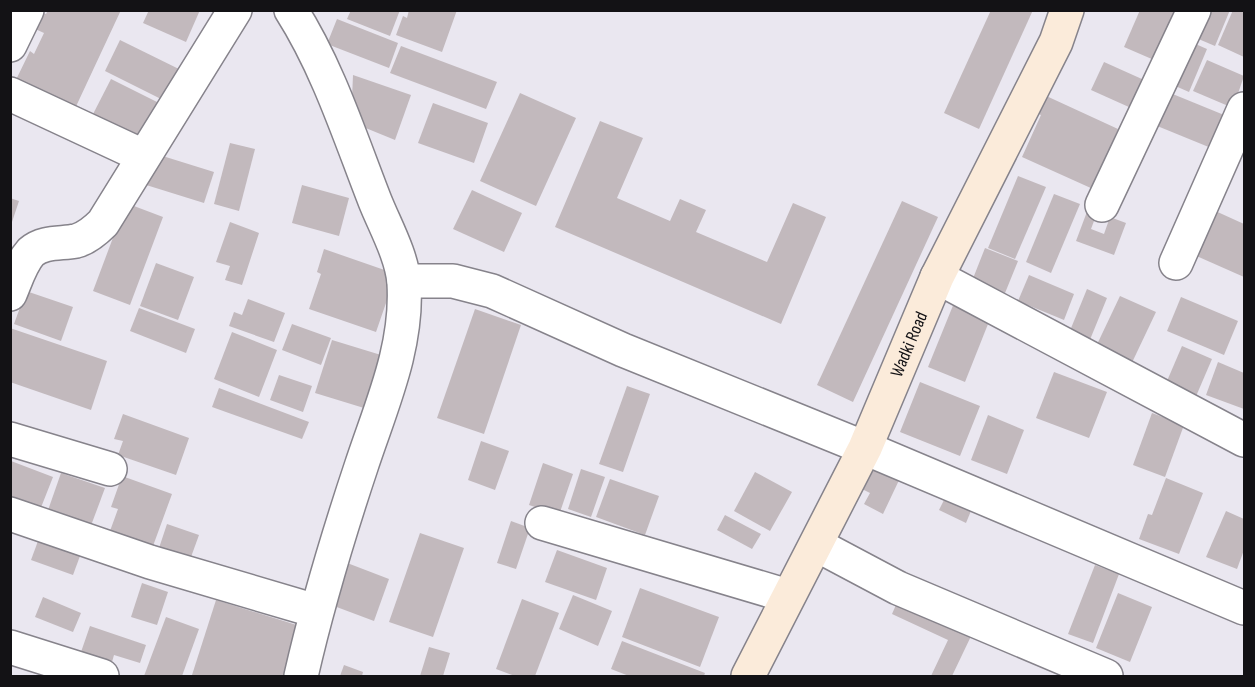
<svg xmlns="http://www.w3.org/2000/svg" width="1255" height="687" font-family="'Sofia Sans Condensed',sans-serif">
  <rect width="100%" height="100%" fill="#eae7f0"/>
  <g fill="#c2b9bd">
    <path d="M48,10H121L72,115L12,88L30,51L34,54L44,33L33,28L41,12L46,14Z"/>
    <path d="M149,10H200L186,42L143,23Z"/>
    <path d="M351,10H400L390,36L347,19Z"/>
    <path d="M409,10H457L442,52L396,35L403,16L407,18Z"/>
    <path d="M991,10H1033L979,129L944,113Z"/>
    <path d="M1140,10H1184L1161,63L1124,47Z"/>
    <path d="M1199,10H1230L1215,46L1189,35Z"/>
    <path d="M1233,10H1244V57L1218,45Z"/>
    <path d="M337,19L398,43L389,68L327,44Z"/>
    <path d="M1184,39L1207,49L1189,92L1164,81Z"/>
    <path d="M120,40L187,73L171,104L105,71Z"/>
    <path d="M401,46L497,82L486,109L390,73Z"/>
    <path d="M1207,60L1244,76L1233,108L1193,91Z"/>
    <path d="M1104,62L1153,84L1140,112L1091,90Z"/>
    <path d="M353,75L411,95L395,140L351,122Z"/>
    <path d="M111,79L163,105L144,144L91,118Z"/>
    <path d="M1158,88L1229,117L1216,150L1145,121Z"/>
    <path d="M520,93L576,118L536,206L480,181Z"/>
    <path d="M1042,94L1118,129L1093,189L1022,157L1041,115L1034,112Z"/>
    <path d="M433,103L488,123L474,163L418,143Z"/>
    <path d="M600,121L643,138L617,198L670,221L680,199L706,210L696,232L767,262L793,203L826,217L781,324L555,227Z"/>
    <path d="M230,143L255,149L239,211L214,204Z"/>
    <path d="M153,153L214,172L204,203L143,184Z"/>
    <path d="M1018,176L1046,187L1015,259L988,248Z"/>
    <path d="M302,185L349,198L339,236L292,223Z"/>
    <path d="M472,190L522,213L504,252L453,229Z"/>
    <path d="M1054,194L1080,204L1051,273L1026,262Z"/>
    <path d="M10,198L19,201L11,225H10Z"/>
    <path d="M902,201L938,217L853,402L817,385Z"/>
    <path d="M126,203L163,217L130,305L93,291Z"/>
    <path d="M1088,209L1097,213L1091,229L1104,234L1110,217L1126,223L1114,255L1076,241Z"/>
    <path d="M1211,209L1244,224V277L1192,254Z"/>
    <path d="M230,222L259,233L242,285L225,280L230,266L216,262Z"/>
    <path d="M985,248L1018,261L1005,293L972,281Z"/>
    <path d="M324,249L396,274L376,332L309,309L321,274L317,272Z"/>
    <path d="M156,263L194,277L178,320L140,306Z"/>
    <path d="M1029,275L1074,294L1064,320L1018,301Z"/>
    <path d="M1087,289L1107,298L1087,347L1067,338Z"/>
    <path d="M26,291L73,307L61,341L14,324Z"/>
    <path d="M1120,296L1156,312L1128,371L1092,355Z"/>
    <path d="M1181,297L1238,321L1224,355L1167,331Z"/>
    <path d="M248,299L285,313L274,342L229,326L234,312L242,315Z"/>
    <path d="M954,303L990,319L965,382L928,367Z"/>
    <path d="M139,308L195,329L186,353L130,331Z"/>
    <path d="M475,309L521,325L484,434L437,418Z"/>
    <path d="M292,324L331,338L321,365L282,350Z"/>
    <path d="M10,328L107,361L91,410L10,382Z"/>
    <path d="M232,332L277,350L259,397L214,379Z"/>
    <path d="M332,340L381,355L364,408L315,393Z"/>
    <path d="M1182,346L1212,359L1191,408L1161,395Z"/>
    <path d="M1218,362L1244,373V409L1206,395Z"/>
    <path d="M1054,372L1107,392L1089,438L1036,418Z"/>
    <path d="M279,375L312,386L303,412L270,400Z"/>
    <path d="M920,382L980,406L960,456L900,432Z"/>
    <path d="M627,386L650,394L623,472L599,464Z"/>
    <path d="M219,388L309,422L302,439L212,407Z"/>
    <path d="M1152,413L1184,425L1165,477L1133,465Z"/>
    <path d="M123,414L189,438L176,475L118,455L123,441L114,439Z"/>
    <path d="M988,415L1024,430L1007,474L971,460Z"/>
    <path d="M481,441L509,451L495,490L468,480Z"/>
    <path d="M11,461L53,477L40,510L10,499Z"/>
    <path d="M543,463L573,474L559,515L529,505Z"/>
    <path d="M874,463L901,476L883,514L864,504L870,493L862,489Z"/>
    <path d="M581,469L605,477L591,517L568,509Z"/>
    <path d="M755,472L792,492L770,531L734,511Z"/>
    <path d="M61,473L105,488L89,531L46,516Z"/>
    <path d="M122,476L172,494L153,546L110,531L118,509L111,507Z"/>
    <path d="M1166,478L1203,493L1179,554L1139,539L1148,514L1152,515Z"/>
    <path d="M610,479L659,496L645,535L596,517Z"/>
    <path d="M947,494L973,506L966,523L939,510Z"/>
    <path d="M1226,511L1244,519V550L1237,569L1206,557Z"/>
    <path d="M725,515L761,534L752,549L717,530Z"/>
    <path d="M511,521L530,528L516,569L497,563Z"/>
    <path d="M167,524L199,535L187,568L156,557Z"/>
    <path d="M420,533L464,548L433,637L389,622Z"/>
    <path d="M38,541L80,556L73,575L31,560Z"/>
    <path d="M557,550L607,568L596,600L545,582Z"/>
    <path d="M342,561L389,579L374,621L326,603Z"/>
    <path d="M1095,565L1119,574L1093,643L1068,634Z"/>
    <path d="M142,583L168,592L157,625L131,617Z"/>
    <path d="M640,588L719,617L700,667L622,637Z"/>
    <path d="M1118,593L1152,607L1130,662L1096,648Z"/>
    <path d="M573,595L612,611L598,646L559,629Z"/>
    <path d="M43,597L81,613L73,632L35,617Z"/>
    <path d="M899,598L973,632L952,676H931L948,640L892,614Z"/>
    <path d="M522,599L559,613L535,676H515L496,669Z"/>
    <path d="M216,600L303,627L288,676L192,675Z"/>
    <path d="M166,617L199,629L182,676H144Z"/>
    <path d="M90,626L146,645L140,663L114,655L112,662L81,652Z"/>
    <path d="M622,641L705,673L704,676H629L611,669Z"/>
    <path d="M429,647L450,653L443,676H420Z"/>
    <path d="M344,665L363,672L362,676H340Z"/>
  </g>
  <g fill="none" stroke-linecap="round" stroke-linejoin="round">
    <g stroke="#86838b" stroke-width="36">
      <g id="street">
        <path d="M291,10C328,68 350,137 375,201C385,226 402,256 404,283C408,348 381,406 361,467C338,536 317,606 301,676"/>
        <path d="M10,45L27,10"/>
        <path d="M10,94L143,156"/>
        <path d="M1102,205L1194,10"/>
        <path d="M1176,263L1244,109"/>
        <path d="M937,277L1244,440"/>
        <path d="M404,281H453L492,291L623,350L865,448L1244,608"/>
        <path d="M10,294C16,280 21,263 31,252C44,241 61,244 76,241C87,238 95,231 103,223L235,10"/>
        <path d="M10,439L110,469"/>
        <path d="M10,514L150,562L316,611"/>
        <path d="M542,523L788,596"/>
        <path d="M817,545L898,588L1106,676"/>
        <path d="M10,647L102,676"/>
      </g>
    </g>
    <g stroke="#86838b" stroke-width="36">
      <g id="secondary">
        <path id="s1" d="M748,676L865,448L937,277L1056,42L1067,10"/>
      </g>
    </g>
    <use href="#street" stroke="#fff" stroke-width="33"/>
    <use href="#secondary" stroke="#fbebda" stroke-width="33"/>
  </g>
  <g text-anchor="middle" stroke-width="6" stroke-linejoin="round" paint-order="stroke">
    <g font-size="18" fill="#131215" stroke="#eae7f0">
      <text dy="6" stroke="none"><textPath href="#s1" startOffset="369">Wadki Road</textPath></text>
    </g>
  </g>
  <rect width="1255" height="687" fill="none" stroke="#131215" stroke-width="24"/>
</svg>
